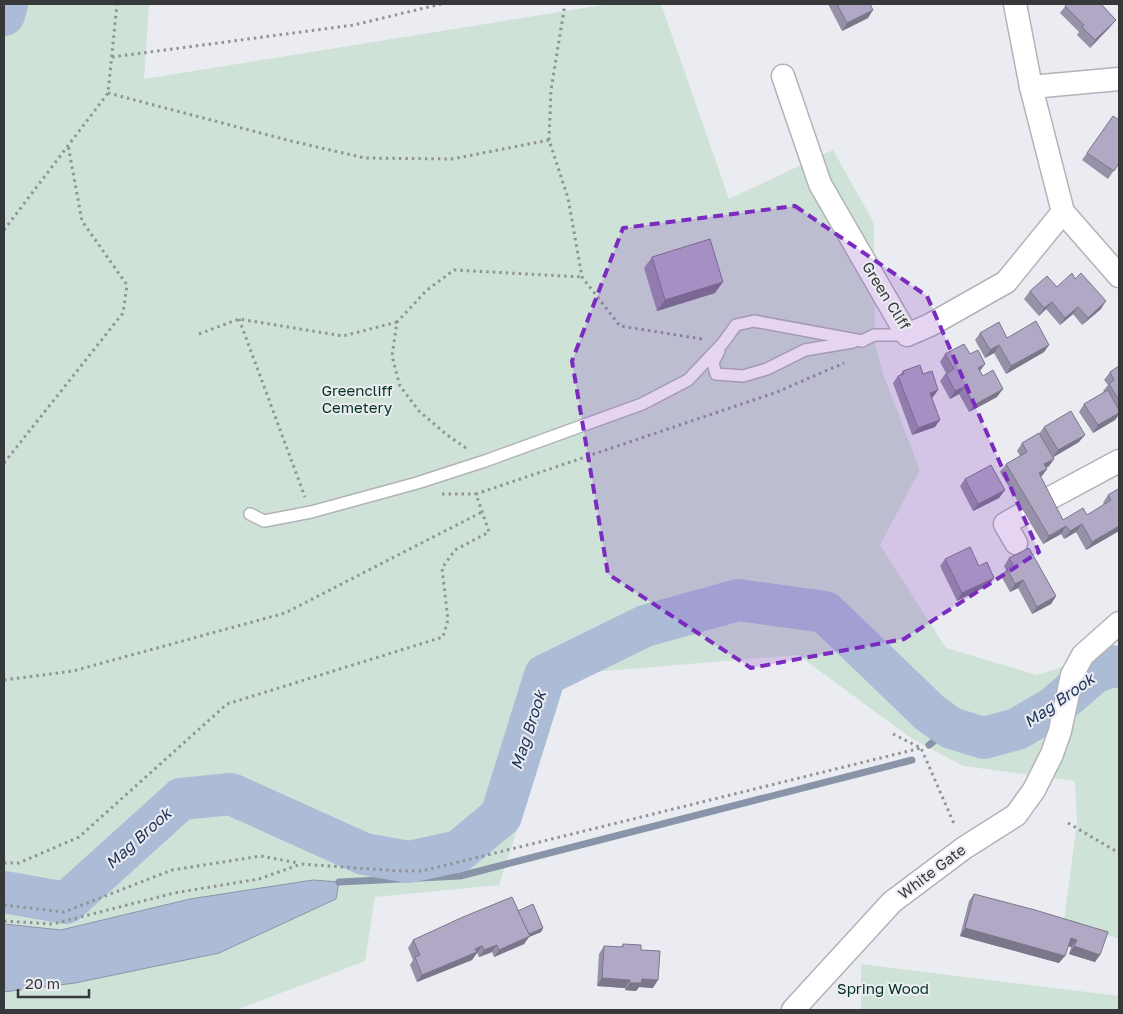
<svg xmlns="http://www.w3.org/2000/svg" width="1123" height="1014" font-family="'Golos Text',sans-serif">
  <rect width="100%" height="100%" fill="#eaecf1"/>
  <g fill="#cee2d7">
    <path d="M4,4H149L144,79L609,4H661L729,199L833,150L874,223L875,343L883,374L920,470L880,545L946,648L1037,675L1119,649V939L1064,920L1077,822L1075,781L963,766L911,738L798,655L568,674L499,885L375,897L365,961L236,1010H4V993L75,983L313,880L190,899L61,930L4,924Z"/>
    <path d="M861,964L1119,996V1010H861Z"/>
  </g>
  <path fill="#acbcd7" stroke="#8994a8" d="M313,880L339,882L336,899L219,953L75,983L4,992V924L61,930L190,899Z"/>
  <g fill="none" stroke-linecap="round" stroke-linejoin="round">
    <g stroke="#8994a8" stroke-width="7">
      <path d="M929,745L951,728"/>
      <path d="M409,862V879"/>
      <path d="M339,882L460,876L912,760"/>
    </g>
    <g stroke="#acbcd7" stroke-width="42">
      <path d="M4,15L7,4"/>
      <path d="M4,892L66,903L181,799L231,794L364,854L409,862L459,851L501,816L545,675L645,626L738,600L825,612L930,713L951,728L984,738L1017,729L1053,708L1094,673L1112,666L1119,667"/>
    </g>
    <g stroke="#b1b3b8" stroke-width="14">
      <g id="lane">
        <path d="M719,351L713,363L716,374L743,376L767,369L805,350L853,342"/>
        <path d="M250,514L264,521L311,512L417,483L485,461L642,404L688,380L723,343L736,325L754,321L862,341L874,335H907"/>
      </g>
    </g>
    <g stroke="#b1b3b8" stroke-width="25">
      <g id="street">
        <path d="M1015,4L1031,87L1063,212L1119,276"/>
        <path d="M783,76L820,184L907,335L930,325L1006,282L1063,212"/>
        <path d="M1031,87L1119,79"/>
        <path d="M1052,497L1119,461"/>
        <path d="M1016,543L1005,524L1024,513"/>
        <path d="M793,1010L892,902L964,848L1016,815L1034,790L1052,754L1060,731L1072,675L1083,655L1119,623"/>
      </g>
    </g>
    <g stroke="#929397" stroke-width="3" stroke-dasharray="2.5 4" stroke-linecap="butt">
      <path d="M112,57L354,25L441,4"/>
      <path d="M108,93L291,141L365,158L452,159L549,140L568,198L582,277L620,326L702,339"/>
      <path d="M549,140L551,90L565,4"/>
      <path d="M4,230L108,93L117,4"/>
      <path d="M239,319L305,497"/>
      <path d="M199,334L239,319L343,336L397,322"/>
      <path d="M466,448L447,435L419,411L400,386L392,356L397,322L427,290L454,270L582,277"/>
      <path d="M4,463L123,313L127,285L82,221L68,145"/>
      <path d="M442,494H476"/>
      <path d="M4,680L73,671L285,613L482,512"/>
      <path d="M893,734L921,748L955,826"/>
      <path d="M1068,823L1119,853"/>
      <path d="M4,863H19L79,837L227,704L443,637L448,620L442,568L455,550L489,532L476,494L777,392L844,363"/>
      <path d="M4,905L64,912L172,870L261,856L298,863"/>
      <path d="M4,921L53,924L174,893L259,879L301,864L399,871H422L921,748"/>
    </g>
    <use href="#lane" stroke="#fff" stroke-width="11"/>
    <use href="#street" stroke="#fff" stroke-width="22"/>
  </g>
  <g fill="#9790a9">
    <path d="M828,4H870L868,18L842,31Z"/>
    <path d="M1067,4H1104L1102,6L1116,20L1110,27L1090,48L1077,35L1079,32L1060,13Z"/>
    <path d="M1113,116L1119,163L1108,179L1082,160Z"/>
    <path d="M652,257L715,293L657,311L644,268Z"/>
    <path d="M1075,279L1101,309L1082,325L1073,314L1060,325L1046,309L1039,316L1024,299L1030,291L1057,287Z"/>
    <path d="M980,333L1007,338L1049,345L1044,352L1006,374L994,353L985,358L975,340Z"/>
    <path d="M945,354L980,371L997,397L969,412L959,394L950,399L940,381L946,373L940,362Z"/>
    <path d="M1119,366V416V415L1115,420L1093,433L1079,412L1084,404L1104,392L1103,391L1108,385L1104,380L1110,372Z"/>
    <path d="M903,371L923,374L938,390L933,397H932L935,427L912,435L893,383L898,376L900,375Z"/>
    <path d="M1044,427L1079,442L1053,457L1054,459L1049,466L1046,468L1047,469L1040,477L1063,520L1087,515L1104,505L1103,503L1108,495L1119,491V531L1086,550L1076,532L1064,539L1061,534L1043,544L1000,472L1006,464L1020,456L1017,451L1022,443L1039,434Z"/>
    <path d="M965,479L1005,490L999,498L973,511L960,486Z"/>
    <path d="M1009,558L1056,596L1051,604L1032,614L1018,588L1010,592L1001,576L1006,570L1004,566Z"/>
    <path d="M945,559L979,566L989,585L957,601L940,566Z"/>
    <path d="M974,894L1108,932L1095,962L1069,954L1071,947L1068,946L1059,963L960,936L969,901Z"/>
    <path d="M518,911L543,928L541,932L529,937L524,944L494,957L492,952L479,957L477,953L476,954L472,960L417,982L410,965L413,960L408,948L413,940Z"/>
    <path d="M623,944L641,950L653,988L639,987L636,991L625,990V988L597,986L599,954L604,946L621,947Z"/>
  </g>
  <g fill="#7b768a">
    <path d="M873,10L868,18L842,31L847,23Z"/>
    <path d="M1116,20L1110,27L1090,48L1095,40Z"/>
    <path d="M723,282L715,293L657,311L665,300Z"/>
    <path d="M1106,301L1101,309L1082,325L1088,318Z"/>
    <path d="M1052,302L1046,309L1039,316L1044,308Z"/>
    <path d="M1078,307L1073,314L1060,325L1065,318Z"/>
    <path d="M999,345L994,353L985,358L990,350Z"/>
    <path d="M1049,345L1044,352L1006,374L1011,366Z"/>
    <path d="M985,364L980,371L978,368Z"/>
    <path d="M964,387L959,394L950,399L955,391Z"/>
    <path d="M1003,389L997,397L969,412L974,405Z"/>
    <path d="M938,390L933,397L925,400L930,393Z"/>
    <path d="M1119,413L1115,420L1093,433L1098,425Z"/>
    <path d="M940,420L935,427L912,435L918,428Z"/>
    <path d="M1085,435L1079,442L1052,458L1058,450Z"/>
    <path d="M1054,459L1049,466L1039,472L1044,464Z"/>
    <path d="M1047,469L1042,476L1033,481L1039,473Z"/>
    <path d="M1005,490L999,498L973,511L978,504Z"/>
    <path d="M1082,524L1076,532L1064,539L1070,531Z"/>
    <path d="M1066,526L1061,534L1043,544L1049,536Z"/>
    <path d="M1119,526V531L1086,550L1092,542Z"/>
    <path d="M994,578L989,585L957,601L962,593Z"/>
    <path d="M1023,580L1018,588L1010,592L1015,584Z"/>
    <path d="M1056,596L1051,604L1032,614L1037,607Z"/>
    <path d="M543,928L541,932L529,937L524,944L494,957L499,950L526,936Z"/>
    <path d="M965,928L1065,956L1059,963L960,936Z"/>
    <path d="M1071,938L1077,940L1071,947L1065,945Z"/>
    <path d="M497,945L492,952L479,957L484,950Z"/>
    <path d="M482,946L472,960L417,982L422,975Z"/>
    <path d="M1074,946L1100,955L1095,962L1069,954Z"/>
    <path d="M602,978L630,980L625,988L597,986Z"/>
    <path d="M642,979L658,980L653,988L639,987L636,991L625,990L630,983Z"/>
  </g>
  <g fill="#b0a8c5" stroke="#7b768a">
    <path d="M837,4H870L873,10L847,23Z"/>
    <path d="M1067,4H1103L1102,5L1116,20L1095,40L1082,27L1084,25L1065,6Z"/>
    <path d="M1113,116L1119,120V163L1114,171L1087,153Z"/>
    <path d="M710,239L723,282L665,300L652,257Z"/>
    <path d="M1072,273L1075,279L1081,273L1106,301L1088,318L1078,307L1065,318L1052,302L1044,308L1030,291L1047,276L1057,287Z"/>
    <path d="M1036,321L1049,345L1011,366L999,345L990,350L980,333L999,322L1007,338Z"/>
    <path d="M964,344L970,354L978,350L985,364L978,368L983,376L993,370L1003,389L974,405L964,387L955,391L946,374L954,369L945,354Z"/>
    <path d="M920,365L923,374L932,371L938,390L930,393L940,420L918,428L898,376L904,374L903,371Z"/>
    <path d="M1119,366V400L1109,384L1114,380L1110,372Z"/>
    <path d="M1108,390L1119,410V413L1098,425L1084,404Z"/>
    <path d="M1071,411L1085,435L1058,450L1044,427Z"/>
    <path d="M1039,433L1054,459L1044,464L1047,469L1039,473L1063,520L1083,508L1087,515L1111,500L1108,495L1118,489L1119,491V526L1092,542L1082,524L1070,531L1066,526L1049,536L1006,464L1027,452L1022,443Z"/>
    <path d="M991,465L1005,490L978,504L965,479Z"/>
    <path d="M970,547L979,566L987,562L994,578L962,593L945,559Z"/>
    <path d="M1029,548L1056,596L1037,607L1023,580L1015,584L1007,569L1013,565L1009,558Z"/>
    <path d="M974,894L1035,910L1108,932L1100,955L1074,946L1077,940L1071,938L1065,956L965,928Z"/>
    <path d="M512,897L530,936L499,950L497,945L484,950L482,946L475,949L477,952L422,975L415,957L420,955L413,940L463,917Z"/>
    <path d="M533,904L543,928L529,934L518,911Z"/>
    <path d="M623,944L641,945V950L660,951L658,980L642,979L641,983H630V980L602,978L604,946L623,947Z"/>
  </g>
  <path fill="#7b2cbf" fill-opacity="0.2" stroke="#7b2cbf" stroke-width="4" stroke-dasharray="10 6" stroke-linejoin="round" d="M795,206L927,296L1039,552L904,639L751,668L608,574L572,361L623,228Z"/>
  <g text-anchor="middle" stroke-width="4" stroke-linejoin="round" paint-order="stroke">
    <g font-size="15" fill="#37383a" stroke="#eaecf1">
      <text transform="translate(886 296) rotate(58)" y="5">Green Cliff</text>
      <text transform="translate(932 872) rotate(-37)" y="5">White Gate</text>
    </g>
    <g font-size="15" fill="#043220" stroke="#eaecf1">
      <text x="357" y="396">Greencliff<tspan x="357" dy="17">Cemetery</tspan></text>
      <text x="883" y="994">Spring Wood</text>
    </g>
    <g font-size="16" font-style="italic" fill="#21355b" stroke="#eaecf1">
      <text transform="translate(1059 700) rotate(-35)" y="6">Mag Brook</text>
      <text transform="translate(528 730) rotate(-72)" y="6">Mag Brook</text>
      <text transform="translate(138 838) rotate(-42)" y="6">Mag Brook</text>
    </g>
  </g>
  <rect width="1123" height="1014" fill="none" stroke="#37383a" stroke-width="10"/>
  <path d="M18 989v8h71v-8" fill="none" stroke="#37383a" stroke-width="2.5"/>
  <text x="25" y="989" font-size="15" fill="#37383a" stroke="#eaecf1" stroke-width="4" paint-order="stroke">20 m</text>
</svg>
